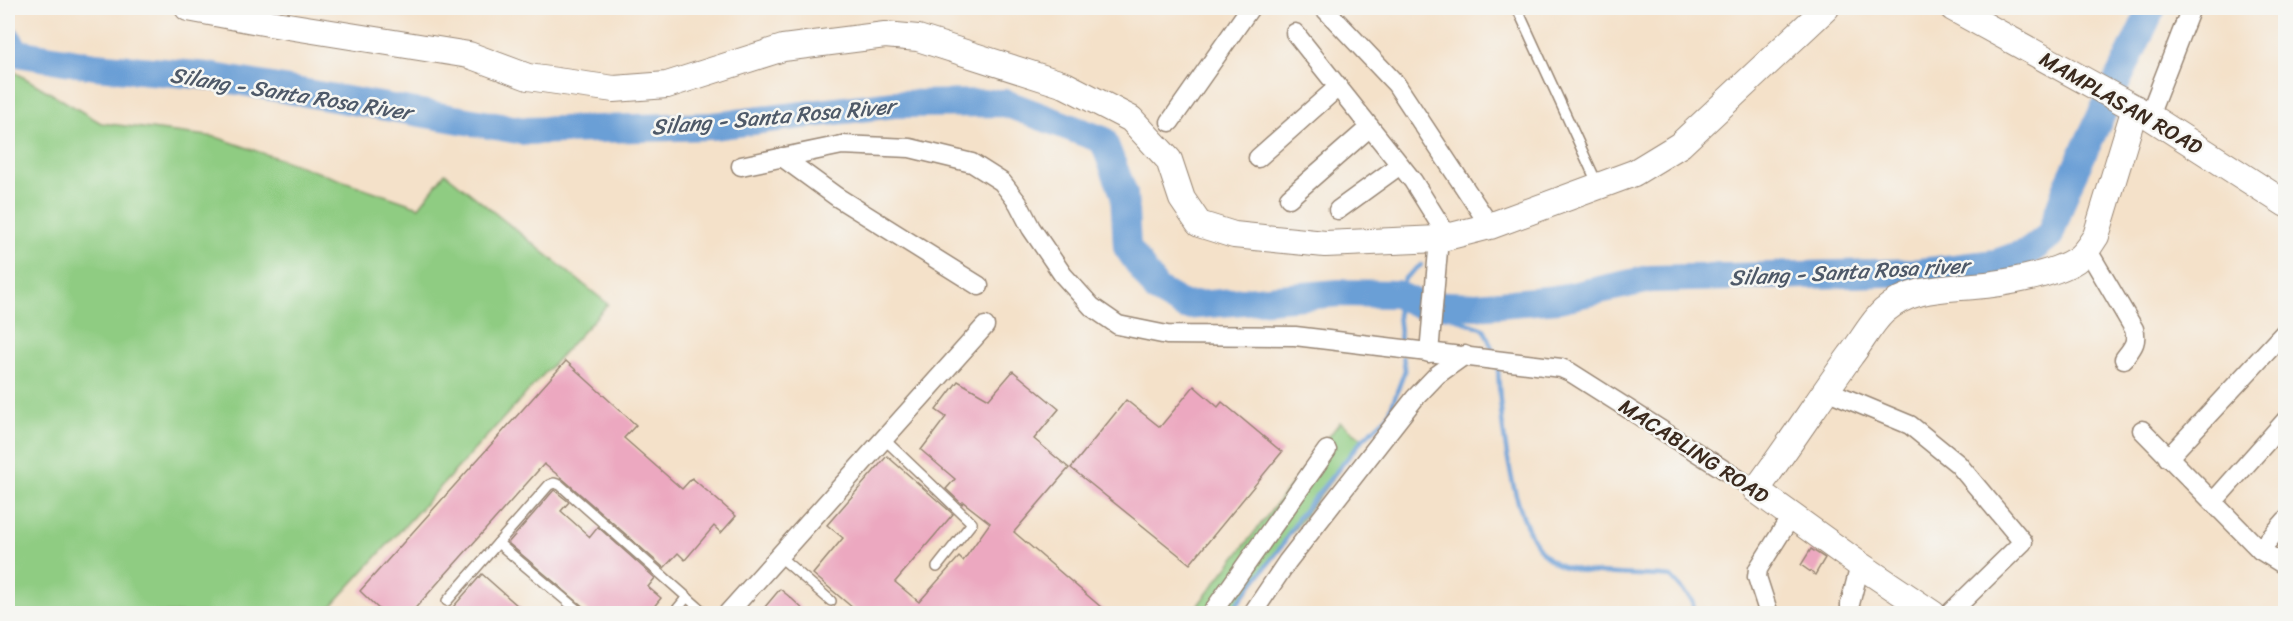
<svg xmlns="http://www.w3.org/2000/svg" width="2293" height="621" font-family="Sriracha,sans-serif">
  <rect width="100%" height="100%" fill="#f6f6f2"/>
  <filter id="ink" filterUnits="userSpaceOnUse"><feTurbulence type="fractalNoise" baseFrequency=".0167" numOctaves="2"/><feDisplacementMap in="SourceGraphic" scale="12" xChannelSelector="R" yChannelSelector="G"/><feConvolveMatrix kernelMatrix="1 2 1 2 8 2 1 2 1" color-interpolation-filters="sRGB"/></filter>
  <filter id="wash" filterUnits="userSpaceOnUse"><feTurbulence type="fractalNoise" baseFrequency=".008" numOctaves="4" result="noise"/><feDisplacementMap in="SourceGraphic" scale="24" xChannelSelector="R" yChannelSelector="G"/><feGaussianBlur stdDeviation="1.35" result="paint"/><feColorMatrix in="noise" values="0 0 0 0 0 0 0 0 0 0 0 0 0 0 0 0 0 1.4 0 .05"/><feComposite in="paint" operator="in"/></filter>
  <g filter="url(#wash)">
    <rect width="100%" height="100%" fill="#f4e1c9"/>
    <g fill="#8fcc82" stroke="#657b50" stroke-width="1.5">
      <path d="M8,68L101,123L216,137L419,207L445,173L608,304L325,613H8Z"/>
      <path d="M1340,422L1363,439L1231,613L1191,614Z"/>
    </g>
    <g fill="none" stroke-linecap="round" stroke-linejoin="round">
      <g stroke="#6a9fd6" stroke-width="4.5">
        <path d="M1396,294L1429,309"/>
        <path d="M1437,312L1484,329L1494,353"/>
        <path d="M1401,344L1396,294L1406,277L1421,265"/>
        <path d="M1498,370C1500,415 1512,551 1562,566C1596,577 1635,573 1671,577L1692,600L1695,614"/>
        <path d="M1229,614L1282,546L1298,518L1363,439L1388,416L1405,370L1403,357"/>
      </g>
      <path stroke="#6a9fd6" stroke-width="28" d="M8,39L17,53L95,66L208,76L524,131L712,126L894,104L1005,103L1103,140L1124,194L1127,247L1157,290L1185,306L1339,293L1396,294L1418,304L1477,306L1558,299L1650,279L1920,272L1996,263L2030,251L2050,235L2067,187L2152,8"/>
    </g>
    <g id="blocks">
      <g fill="#eca8c0">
        <path d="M566,361L636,425L624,438L682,489L692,478L736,516L721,533L714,526L685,560L678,553L664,568L564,480L544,464L410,614H384L360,591Z"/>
        <path d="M1013,371L1059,409L1034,439L1069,468L1014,532L1109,614H860L813,574L843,538L827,525L887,456L953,514L895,582L919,602L959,557L963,561L990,523L963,502L962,504L946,489L955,479L921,450L946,417L936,410L958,381L989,399Z"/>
        <path d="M1194,386L1218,407L1222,402L1282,452L1190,564L1071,468L1126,400L1160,427Z"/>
        <path d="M554,490L569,502L561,511L590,537L598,527L655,578L648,587L661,598L648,614H589L586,609L508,543Z"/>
        <path d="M1811,549L1825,558L1815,575L1801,565Z"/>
        <path d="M482,574L527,614H447Z"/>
        <path d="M780,589L791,598L808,614H759Z"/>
      </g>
    </g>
  </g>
  <g filter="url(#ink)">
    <use href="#blocks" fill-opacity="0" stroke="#988674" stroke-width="1.5"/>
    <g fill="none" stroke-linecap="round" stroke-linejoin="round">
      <g stroke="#988674" stroke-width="12">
        <g id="lane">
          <path d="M1517,8L1598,185"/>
          <path d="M884,439L972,523L937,567"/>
          <path d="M498,543L582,614"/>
          <path d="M779,556L831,601"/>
          <path d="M447,601L549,485L554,483L560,485L706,614"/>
          <path d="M673,614L687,597"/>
        </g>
      </g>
      <g stroke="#988674" stroke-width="21">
        <g id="street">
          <path d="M1324,8L1396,84L1490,226"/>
          <path d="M1295,33L1413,181L1448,237"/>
          <path d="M2149,116L2191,8"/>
          <path d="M1170,122L1250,8"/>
          <path d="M782,157L837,197L979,286"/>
          <path d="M1258,158L1338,87"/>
          <path d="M741,166L842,145L910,148L972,163L1002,182L1018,203L1031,228L1063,275L1092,307L1118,325L1167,335L1295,336L1561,368L1570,372L1756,490"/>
          <path d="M1289,198L1370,127"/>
          <path d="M1338,210L1400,165"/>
          <path d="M2087,249L2134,329C2138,343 2132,348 2124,359"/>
          <path d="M1429,353L1439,239"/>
          <path d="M1826,390L1910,425L1958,464L2023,542L1949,614"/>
          <path d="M2142,430L2260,550L2286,566"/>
          <path d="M2168,458L2286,331"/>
          <path d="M2214,501L2286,420"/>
          <path d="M2260,550L2286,520"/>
          <path d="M727,614L985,326"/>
          <path d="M1211,614L1327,450"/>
          <path d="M1252,614L1287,562L1415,398L1437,375L1465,355"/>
          <path d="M1769,614L1757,577L1758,569L1792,515"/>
          <path d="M1850,614V604L1860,565"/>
        </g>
      </g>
      <g stroke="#988674" stroke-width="28">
        <g id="secondary">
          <path d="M188,8L269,23L469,55L528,77L614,89L667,85L783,48L885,35L918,38L1065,85L1131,119L1169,160L1182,199L1199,224L1234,235L1325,244L1439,239L1490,226L1634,173L1680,145L1826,8"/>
          <path d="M1953,8L2149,116L2286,204"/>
          <path d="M1933,614L1860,565L1756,490C1789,446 1819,399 1851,355C1862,341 1871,323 1884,311C1910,288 1942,289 1974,286C2002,284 2053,275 2076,260C2085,254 2090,245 2096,236L2135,108"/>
        </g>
      </g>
      <use href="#lane" stroke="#fff" stroke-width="9"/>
      <use href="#street" stroke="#fff" stroke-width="18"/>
      <use href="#secondary" stroke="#fff" stroke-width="26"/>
    </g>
  </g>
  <g text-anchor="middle" stroke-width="5" stroke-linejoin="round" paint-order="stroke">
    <g font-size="21" fill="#3b2a1e" stroke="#f6f6f2">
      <text transform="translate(2121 103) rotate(30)" y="7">MAMPLASAN ROAD</text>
      <text transform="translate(1694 451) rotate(33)" y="7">MACABLING ROAD</text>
    </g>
    <g font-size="22" font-style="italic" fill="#4e5968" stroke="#f6f6f2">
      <text transform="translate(291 93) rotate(9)" y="8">Silang - Santa Rosa River</text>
      <text transform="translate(773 116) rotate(-5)" y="8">Silang - Santa Rosa River</text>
      <text transform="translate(1849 271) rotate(-3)" y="8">Silang - Santa Rosa river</text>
    </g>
  </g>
  <rect width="2293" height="621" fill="none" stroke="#f6f6f2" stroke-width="30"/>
</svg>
